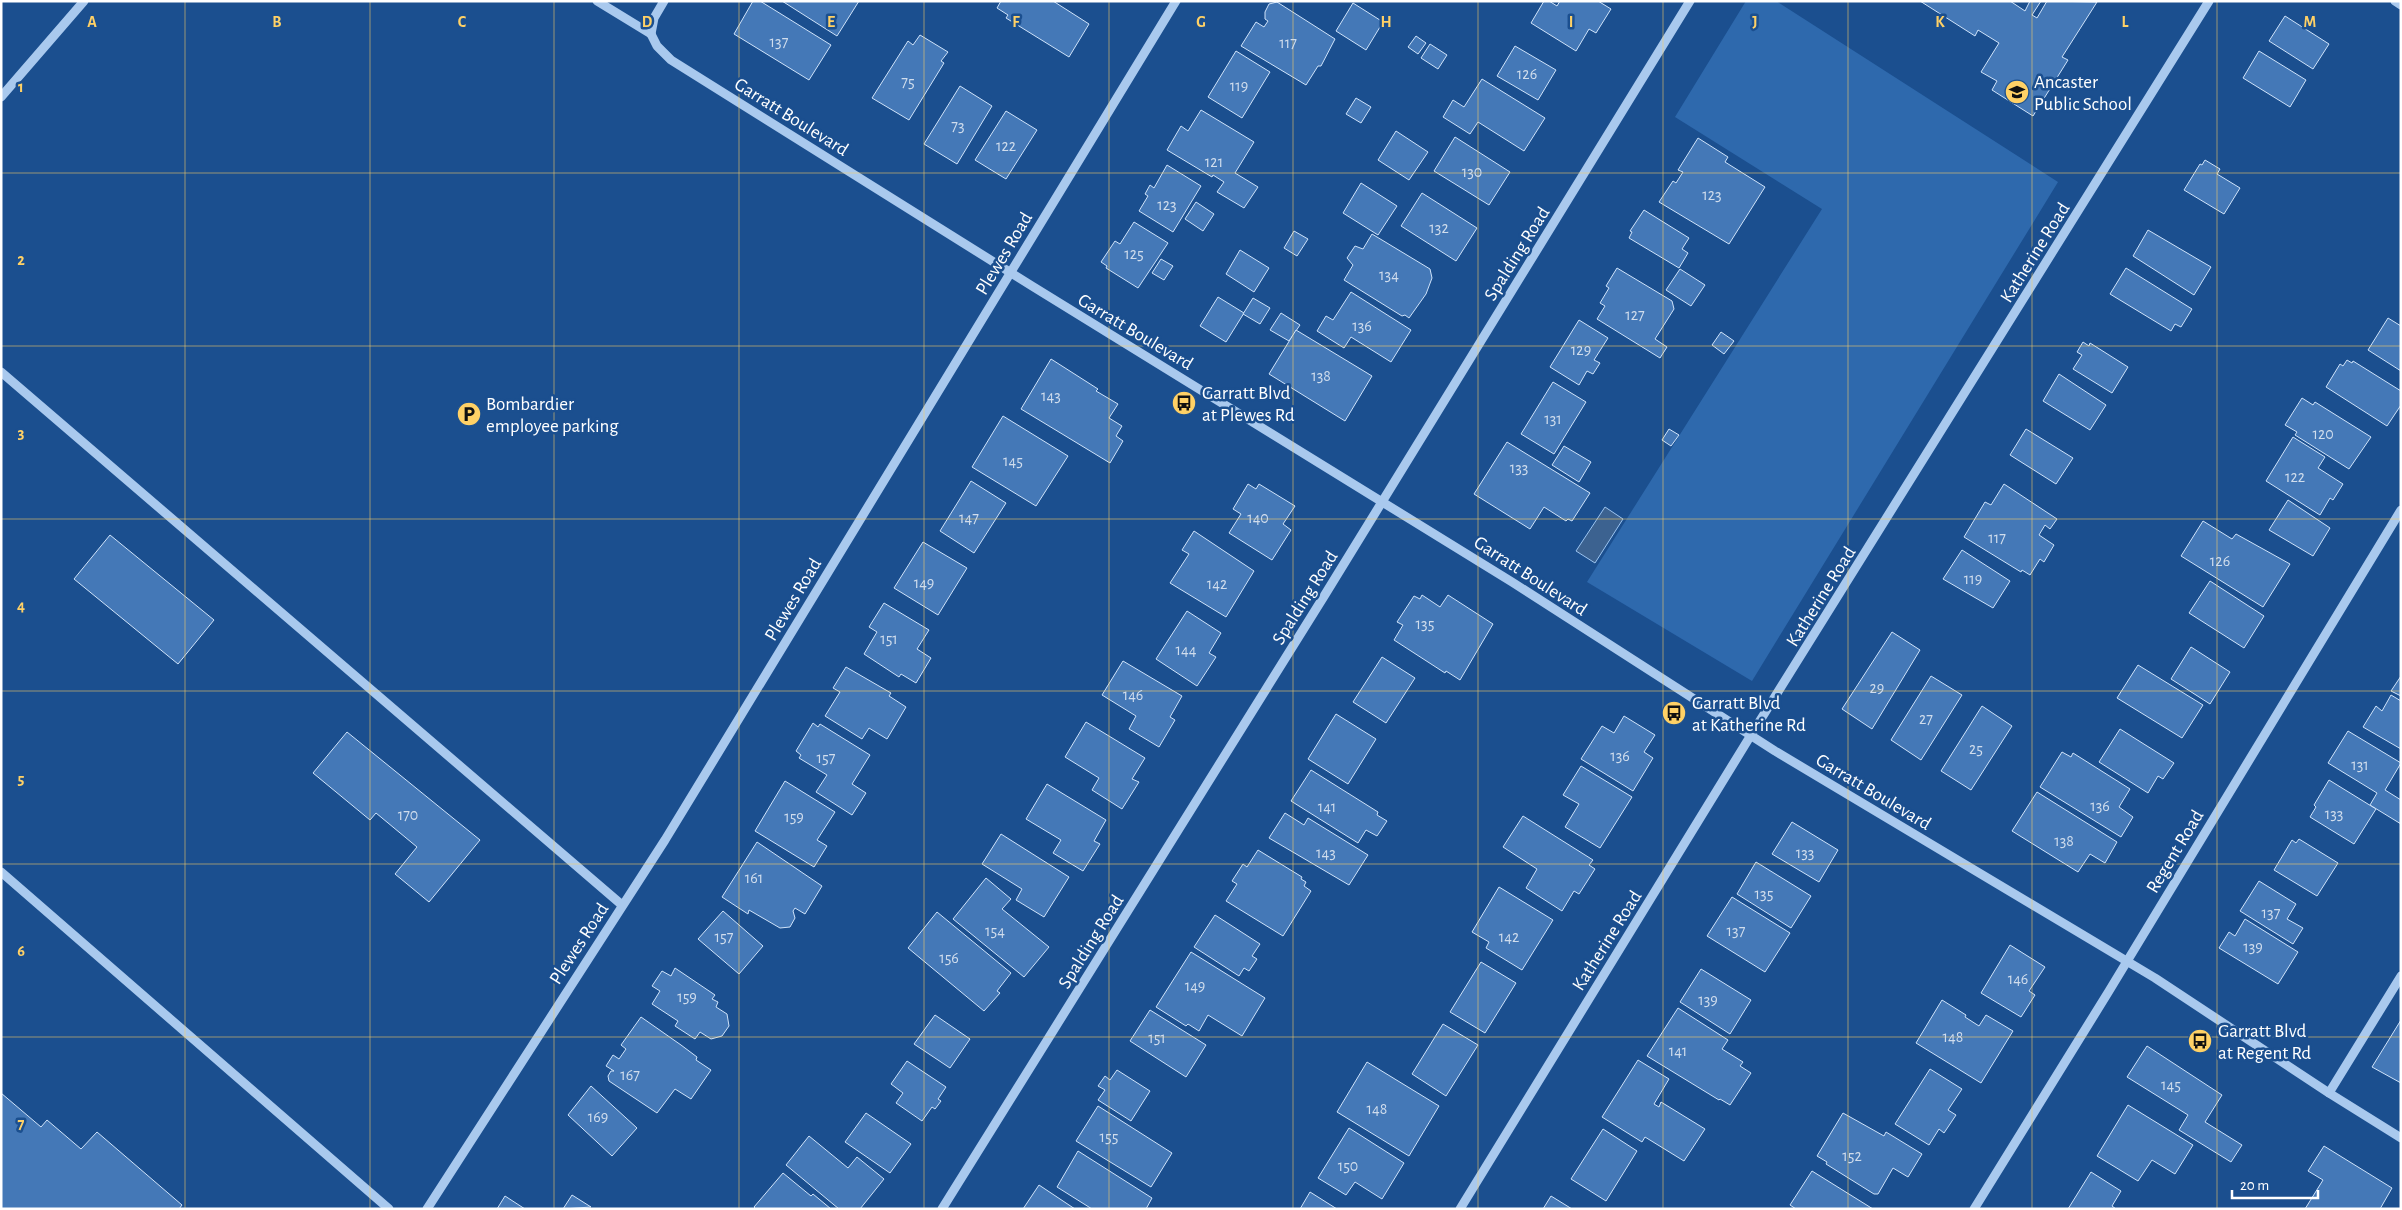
<svg xmlns="http://www.w3.org/2000/svg" width="2402" height="1210" font-family="'Alegreya Sans',sans-serif">
  <rect width="100%" height="100%" fill="#1b4f8f"/>
  <path fill="#2e69ad" d="M1746,1H1776L2058,182L1752,681L1587,582L1822,209L1675,117Z"/>
  <path fill="#3c6290" stroke="#9cc4f0" d="M1605,507L1623,519L1595,563L1576,551Z"/>
  <g fill="#4478b7" stroke="#cfe3fa">
    <path d="M753,1H760L831,45L809,80L734,34Z"/>
    <path d="M782,1H859L837,36Z"/>
    <path d="M1001,1H1053L1089,24L1069,57L1006,18L1008,15L997,8Z"/>
    <path d="M1544,1H1549L1557,6L1560,1H1598L1611,9L1596,33L1589,29L1576,51L1531,23Z"/>
    <path d="M1920,1H2010L2025,11L2030,1H2041L2032,15L2037,18L2047,1L2097,2L2062,57L2068,60L2033,116L1992,90L1997,81L1981,72L1999,43L1978,30L1975,36Z"/>
    <path d="M1277,2L1335,39L1321,66H1318L1306,85L1241,46L1256,22L1264,27L1268,21L1265,19V12L1269,4Z"/>
    <path d="M1353,3L1383,22L1366,50L1336,31Z"/>
    <path d="M2285,16L2329,44L2313,69L2269,41Z"/>
    <path d="M920,35L948,52L941,61L944,63L909,120L872,98L908,41L913,45Z"/>
    <path d="M1416,36L1426,43L1418,54L1408,47Z"/>
    <path d="M1430,44L1447,55L1438,69L1421,58Z"/>
    <path d="M1515,46L1556,70L1538,100L1497,76Z"/>
    <path d="M1236,51L1270,72L1242,118L1208,97Z"/>
    <path d="M2259,51L2306,80L2290,107L2243,78Z"/>
    <path d="M1482,79L1545,118L1524,151L1478,122L1470,134L1443,117L1453,100L1464,107Z"/>
    <path d="M960,86L992,106L957,164L924,144Z"/>
    <path d="M1356,98L1371,107L1361,123L1346,114Z"/>
    <path d="M1201,110L1254,142L1235,173L1258,187L1244,208L1217,192L1224,182L1213,175L1212,177L1167,150L1181,126L1188,131Z"/>
    <path d="M1006,111L1037,130L1006,179L975,160Z"/>
    <path d="M1396,131L1428,152L1409,180L1378,160Z"/>
    <path d="M1455,137L1510,172L1489,205L1434,171Z"/>
    <path d="M1698,138L1728,157L1725,162L1765,187L1729,244L1659,202L1673,181L1676,183L1683,172L1678,170Z"/>
    <path d="M2205,160L2220,169L2217,174L2240,188L2224,214L2184,190L2200,164L2202,165Z"/>
    <path d="M1167,165L1201,186L1173,232L1139,211L1148,196L1145,194L1150,185L1154,188Z"/>
    <path d="M1361,183L1397,206L1378,235L1343,213Z"/>
    <path d="M1422,193L1477,228L1456,261L1401,226Z"/>
    <path d="M1196,202L1214,214L1203,231L1185,219Z"/>
    <path d="M1644,210L1689,238L1682,249L1688,253L1679,268L1629,238L1632,232L1630,231Z"/>
    <path d="M1134,222L1168,243L1138,288L1106,268L1107,266L1101,262L1115,241L1120,244Z"/>
    <path d="M2148,230L2211,267L2194,295L2133,256Z"/>
    <path d="M1294,231L1308,239L1297,256L1284,248Z"/>
    <path d="M1372,234L1430,269L1432,278L1426,294L1409,318L1405,315L1402,316L1344,280L1353,265L1347,258L1355,246L1363,249Z"/>
    <path d="M1240,250L1269,268L1254,292L1226,274Z"/>
    <path d="M1161,259L1173,266L1164,280L1152,273Z"/>
    <path d="M1617,268L1672,301L1674,309L1655,339L1667,347L1660,358L1597,319L1605,306L1600,303L1609,288L1606,286Z"/>
    <path d="M2126,268L2192,309L2181,327L2175,324L2171,331L2110,294Z"/>
    <path d="M1680,269L1705,285L1691,306L1666,290Z"/>
    <path d="M1351,292L1411,330L1391,362L1351,337L1344,348L1317,331L1326,316L1333,320Z"/>
    <path d="M1218,297L1244,313L1226,342L1200,326Z"/>
    <path d="M1253,298L1270,308L1260,324L1243,314Z"/>
    <path d="M1281,313L1300,325L1289,341L1270,330Z"/>
    <path d="M2388,318L2401,326V371L2368,350Z"/>
    <path d="M1579,320L1608,338L1594,360L1600,363L1593,374L1587,371L1579,385L1550,367Z"/>
    <path d="M1296,330L1372,376L1345,421L1269,374Z"/>
    <path d="M1721,332L1734,341L1724,354L1712,345Z"/>
    <path d="M2083,342L2089,346L2090,343L2128,367L2112,393L2073,369L2082,355L2077,352Z"/>
    <path d="M1051,359L1098,389L1096,391L1118,404L1109,418L1122,426L1116,436L1123,441L1110,463L1021,409Z"/>
    <path d="M2347,360L2352,363L2353,361L2401,391V405L2387,426L2326,387L2340,364L2343,366Z"/>
    <path d="M2059,374L2106,405L2090,430L2043,401Z"/>
    <path d="M1553,382L1586,402L1554,454L1521,434Z"/>
    <path d="M2302,398L2313,405L2315,402L2371,437L2349,469L2295,435L2297,432L2285,425Z"/>
    <path d="M1003,416L1068,456L1036,506L972,467Z"/>
    <path d="M1669,429L1679,435L1671,446L1662,440Z"/>
    <path d="M2026,429L2073,458L2056,484L2010,455Z"/>
    <path d="M2293,437L2325,457L2318,468L2343,484L2333,500L2330,498L2320,515L2266,481Z"/>
    <path d="M1507,442L1590,493L1572,521L1568,519L1566,521L1544,507L1530,529L1474,494Z"/>
    <path d="M1564,446L1591,462L1579,482L1552,465Z"/>
    <path d="M971,481L1006,503L974,553L940,531Z"/>
    <path d="M1248,484L1256,489L1259,484L1295,506L1283,524L1291,530L1272,560L1229,533L1241,514L1233,509Z"/>
    <path d="M2004,484L2057,519L2050,529L2045,525L2039,535L2054,545L2044,562L2040,559L2030,575L2022,570L2021,572L1964,537L1985,502L1991,505Z"/>
    <path d="M2288,500L2330,528L2313,556L2269,530Z"/>
    <path d="M2203,521L2232,539L2236,534L2290,564L2263,607L2181,556Z"/>
    <path d="M1194,531L1254,571L1226,617L1170,583L1189,554L1182,550Z"/>
    <path d="M110,535L214,620L178,664L74,579Z"/>
    <path d="M923,542L967,568L938,615L894,588Z"/>
    <path d="M1962,550L2010,581L1993,608L1943,579Z"/>
    <path d="M2210,581L2264,616L2244,648L2189,613Z"/>
    <path d="M1422,595L1440,607L1448,595L1493,624L1460,680L1446,671L1445,673L1394,640L1403,625L1397,622L1414,596L1420,599Z"/>
    <path d="M884,603L929,630L917,649L931,658L916,683L901,674L899,677L864,654L877,632L869,627Z"/>
    <path d="M1187,611L1221,633L1209,653L1216,657L1197,686L1156,659Z"/>
    <path d="M1892,632L1920,650L1872,729L1842,709Z"/>
    <path d="M2191,647L2230,672L2210,704L2171,679Z"/>
    <path d="M1382,657L1415,678L1386,723L1353,702Z"/>
    <path d="M1123,661L1182,696L1170,717L1175,720L1159,747L1129,729L1136,716L1102,695Z"/>
    <path d="M2138,665L2203,705L2182,738L2117,698Z"/>
    <path d="M846,667L891,693L889,696L906,707L887,739L869,728L862,739L825,716L840,692L833,688Z"/>
    <path d="M1931,676L1962,695L1921,760L1891,740Z"/>
    <path d="M2401,676V696L2391,691Z"/>
    <path d="M2391,695L2401,701V749L2363,727L2376,706L2382,711Z"/>
    <path d="M1982,706L2012,726L1971,790L1941,771Z"/>
    <path d="M1336,714L1376,739L1348,784L1308,759Z"/>
    <path d="M1624,716L1655,735L1644,752L1653,758L1633,791L1581,759L1602,726L1614,733Z"/>
    <path d="M1086,722L1145,758L1132,779L1139,782L1122,809L1092,790L1099,778L1065,757Z"/>
    <path d="M813,723L818,727L820,724L870,755L852,784L866,793L852,815L816,792L827,775L799,758L801,755L796,751Z"/>
    <path d="M2120,729L2174,763L2163,779L2158,776L2148,793L2099,762Z"/>
    <path d="M2348,731L2401,763L2385,790L2401,800V824L2370,805L2377,793L2328,763Z"/>
    <path d="M347,732L480,840L429,902L395,874L417,847L376,813L370,820L313,773Z"/>
    <path d="M2062,752L2071,757L2073,753L2130,789L2119,807L2133,817L2121,837L2040,787Z"/>
    <path d="M1581,766L1632,797L1600,848L1565,827L1579,804L1563,795Z"/>
    <path d="M1311,770L1378,812L1377,815L1387,821L1377,836L1366,830L1358,843L1291,801Z"/>
    <path d="M2329,780L2376,809L2354,844L2310,817L2316,807L2314,805Z"/>
    <path d="M785,781L835,812L817,840L827,846L814,867L755,831Z"/>
    <path d="M1047,784L1106,820L1094,841L1100,844L1083,871L1053,853L1061,840L1026,819Z"/>
    <path d="M2037,792L2117,842L2105,863L2090,854L2078,872L2012,831Z"/>
    <path d="M1285,813L1304,825L1308,818L1368,855L1349,885L1269,838Z"/>
    <path d="M1523,816L1593,860L1589,865L1595,869L1579,894L1574,891L1562,911L1526,888L1537,869L1503,847Z"/>
    <path d="M1792,822L1838,850L1819,882L1772,854Z"/>
    <path d="M1001,834L1069,877L1044,917L1016,900L1022,889L982,864Z"/>
    <path d="M2299,839L2338,863L2317,896L2274,870L2292,840L2296,843Z"/>
    <path d="M757,842L822,886L805,914L795,908L793,911L795,918L790,927L780,928L749,910L748,914L722,897Z"/>
    <path d="M1258,850L1302,877L1301,879L1306,882L1304,886L1311,891L1283,936L1226,901L1237,884L1232,881L1243,864L1247,867Z"/>
    <path d="M1756,862L1811,896L1791,928L1737,894Z"/>
    <path d="M986,878L1011,899L1002,909L1049,947L1024,977L953,919Z"/>
    <path d="M2259,881L2296,904L2287,919L2303,928L2293,944L2240,911Z"/>
    <path d="M1499,887L1553,920L1522,970L1486,948L1489,942L1472,932Z"/>
    <path d="M1732,897L1790,933L1765,972L1707,936Z"/>
    <path d="M723,911L763,946L739,974L698,939Z"/>
    <path d="M937,912L1011,973L997,991L1000,993L984,1011L908,948Z"/>
    <path d="M1215,915L1260,944L1252,956L1257,959L1249,971L1244,968L1239,976L1194,947Z"/>
    <path d="M2245,919L2298,952L2278,984L2219,948L2229,932L2235,936Z"/>
    <path d="M2010,945L2045,967L2029,991L2035,995L2021,1017L1981,993Z"/>
    <path d="M1191,952L1265,998L1242,1036L1208,1015L1199,1031L1188,1024L1186,1026L1156,1007Z"/>
    <path d="M1481,962L1516,983L1485,1033L1450,1012Z"/>
    <path d="M675,968L715,995L712,999L718,1002L716,1007L727,1014L729,1026L722,1036L711,1039L700,1032L695,1039L675,1026L678,1021L652,1004L660,991L652,986L662,971L671,976Z"/>
    <path d="M1701,969L1751,1000L1730,1034L1680,1002Z"/>
    <path d="M1942,1000L1966,1015L1965,1017L1979,1026L1986,1015L2013,1031L1981,1083L1916,1043Z"/>
    <path d="M1678,1008L1728,1040L1722,1049L1743,1062L1740,1066L1751,1073L1730,1105L1720,1099L1719,1100L1647,1056Z"/>
    <path d="M1150,1010L1206,1045L1186,1077L1130,1041Z"/>
    <path d="M935,1015L970,1039L950,1068L914,1044Z"/>
    <path d="M641,1017L681,1045L697,1057L696,1060L711,1070L691,1099L675,1089L657,1113L609,1081L608,1076L611,1071H614L606,1066L613,1055L619,1059L626,1049L621,1045Z"/>
    <path d="M2401,1020V1083L2372,1067Z"/>
    <path d="M1443,1024L1478,1045L1446,1096L1412,1074Z"/>
    <path d="M2147,1046L2222,1095L2205,1122L2242,1145L2231,1162L2179,1130L2188,1115L2127,1077Z"/>
    <path d="M1638,1060L1669,1079L1654,1104L1659,1107L1661,1102L1705,1129L1684,1161L1645,1137L1642,1142L1602,1117Z"/>
    <path d="M907,1061L946,1087L938,1099L941,1101L935,1109L932,1107L922,1121L896,1103L903,1093L891,1084Z"/>
    <path d="M1367,1062L1439,1106L1409,1156L1337,1112Z"/>
    <path d="M1930,1069L1962,1089L1948,1110L1956,1115L1944,1133L1939,1129L1929,1145L1895,1124Z"/>
    <path d="M1117,1070L1150,1091L1131,1121L1098,1100L1105,1090L1098,1086L1105,1076L1110,1080Z"/>
    <path d="M591,1086L637,1128L612,1156L568,1115Z"/>
    <path d="M1,1093L41,1127L47,1120L81,1149L97,1132L182,1205L179,1209H1Z"/>
    <path d="M2128,1105L2193,1145L2175,1174L2152,1160L2138,1181L2097,1156Z"/>
    <path d="M1098,1106L1172,1153L1151,1187L1076,1141Z"/>
    <path d="M866,1113L911,1144L890,1173L845,1142Z"/>
    <path d="M1843,1113L1884,1136L1886,1132L1922,1154L1908,1177L1893,1168L1878,1194H1874L1826,1164L1827,1162L1817,1156Z"/>
    <path d="M1349,1128L1404,1163L1382,1199L1355,1182L1346,1195L1318,1178Z"/>
    <path d="M1603,1129L1637,1151L1606,1201L1571,1179Z"/>
    <path d="M809,1136L848,1168L857,1157L884,1179L860,1209H839L786,1165Z"/>
    <path d="M2324,1146L2392,1188L2380,1209H2305L2323,1180L2308,1171Z"/>
    <path d="M1078,1151L1152,1198L1146,1209H1092L1057,1187Z"/>
    <path d="M1812,1171L1873,1209H1796L1790,1205Z"/>
    <path d="M2091,1172L2121,1191L2112,1206L2116,1209H2068Z"/>
    <path d="M783,1173L811,1196L813,1194L831,1209H756L754,1207Z"/>
    <path d="M1039,1185L1075,1209H1023Z"/>
    <path d="M1310,1192L1337,1209H1300Z"/>
    <path d="M572,1195L591,1207L563,1209Z"/>
    <path d="M505,1196L525,1209H497Z"/>
    <path d="M1551,1196L1572,1209H1543Z"/>
  </g>
  <g fill="none" stroke-linecap="round" stroke-linejoin="round">
    <g stroke="#a9c9ee" stroke-width="9">
      <path d="M597,1L651,34"/>
      <path d="M2395,1L2401,5"/>
      <path d="M651,34L657,46L671,60L1032,286L1512,582L1775,751L2155,978L2329,1093L2401,1138"/>
      <path d="M651,34L654,18L664,1"/>
      <path d="M1,97L84,1"/>
      <path d="M1,372L622,905"/>
      <path d="M1,872L389,1209"/>
      <path d="M2329,1093L2401,976"/>
      <path d="M427,1209L665,840L1176,1"/>
      <path d="M942,1209L1326,593L1690,1"/>
      <path d="M1460,1209L1751,735L2209,1"/>
      <path d="M1974,1209L2109,991L2401,510"/>
    </g>
  </g>
  <path fill="none" stroke="#ffd166" stroke-width="1" stroke-opacity="0.55" d="M185,1V1209M370,1V1209M554,1V1209M739,1V1209M924,1V1209M1109,1V1209M1293,1V1209M1478,1V1209M1663,1V1209M1848,1V1209M2032,1V1209M2217,1V1209M1,173H2401M1,346H2401M1,519H2401M1,691H2401M1,864H2401M1,1037H2401"/>
  <defs>
    <g id="school-disc" transform="scale(1.25)"><circle r="9.5" fill="#ffd166" stroke="#1b4f8f"/><path d="M0-5L7-2L0 1L-7-2ZM-4 1L0 2.5L4 1V4Q0 6-4 4Z" fill="#111"/></g>
    <g id="bus-disc" transform="scale(1.25)"><circle r="9.5" fill="#ffd166" stroke="#1b4f8f"/><path d="M-5-6H5V4H4V6H2V4H-2V6H-4V4H-5ZM-3.5-4V0h7V-4ZM-3.5 1.2v1.5H-2V1.2ZM2 1.2v1.5H3.5V1.2Z" fill="#111"/></g>
    <g id="parking-disc" transform="scale(1.25)"><circle r="9.5" fill="#ffd166" stroke="#1b4f8f"/><path d="M-3.5-5.5H1a3.5 3.5 0 0 1 0 7H-1V5.5H-3.5ZM-1-3.4V-.6H.8a1.4 1.4 0 0 0 0-2.8Z" fill="#111"/></g>
  </defs>
  <g fill-rule="evenodd">
    <use href="#school-disc" x="2017" y="92"/>
    <use href="#bus-disc" x="1184" y="403"/>
    <use href="#parking-disc" x="469" y="414"/>
    <use href="#bus-disc" x="1674" y="713"/>
    <use href="#bus-disc" x="2200" y="1041"/>
  </g>
  <g text-anchor="middle" stroke-width="5" stroke-linejoin="round" paint-order="stroke">
    <g font-size="16" fill="#d0dded">
      <text x="779" y="47">137</text>
      <text x="1288" y="48">117</text>
      <text x="1527" y="79">126</text>
      <text x="908" y="87">75</text>
      <text x="1239" y="91">119</text>
      <text x="958" y="131">73</text>
      <text x="1006" y="151">122</text>
      <text x="1214" y="167">121</text>
      <text x="1472" y="177">130</text>
      <text x="1712" y="200">123</text>
      <text x="1167" y="210">123</text>
      <text x="1439" y="233">132</text>
      <text x="1134" y="259">125</text>
      <text x="1389" y="280">134</text>
      <text x="1635" y="320">127</text>
      <text x="1362" y="331">136</text>
      <text x="1581" y="355">129</text>
      <text x="1321" y="381">138</text>
      <text x="1051" y="401">143</text>
      <text x="1553" y="424">131</text>
      <text x="2323" y="439">120</text>
      <text x="1013" y="466">145</text>
      <text x="1519" y="473">133</text>
      <text x="2295" y="482">122</text>
      <text x="969" y="523">147</text>
      <text x="1258" y="523">140</text>
      <text x="1997" y="543">117</text>
      <text x="2220" y="566">126</text>
      <text x="1973" y="584">119</text>
      <text x="924" y="588">149</text>
      <text x="1217" y="589">142</text>
      <text x="1425" y="629">135</text>
      <text x="889" y="644">151</text>
      <text x="1186" y="655">144</text>
      <text x="1877" y="693">29</text>
      <text x="1133" y="700">146</text>
      <text x="1926" y="724">27</text>
      <text x="1976" y="754">25</text>
      <text x="1620" y="761">136</text>
      <text x="826" y="763">157</text>
      <text x="2360" y="770">131</text>
      <text x="2100" y="811">136</text>
      <text x="1327" y="812">141</text>
      <text x="2334" y="819">133</text>
      <text x="408" y="820">170</text>
      <text x="794" y="822">159</text>
      <text x="2064" y="846">138</text>
      <text x="1326" y="858">143</text>
      <text x="1805" y="858">133</text>
      <text x="754" y="883">161</text>
      <text x="1764" y="899">135</text>
      <text x="2271" y="918">137</text>
      <text x="995" y="936">154</text>
      <text x="1736" y="936">137</text>
      <text x="724" y="942">157</text>
      <text x="1509" y="942">142</text>
      <text x="2253" y="952">139</text>
      <text x="949" y="963">156</text>
      <text x="2018" y="984">146</text>
      <text x="1195" y="991">149</text>
      <text x="687" y="1002">159</text>
      <text x="1708" y="1005">139</text>
      <text x="1953" y="1042">148</text>
      <text x="1157" y="1043">151</text>
      <text x="1678" y="1056">141</text>
      <text x="630" y="1080">167</text>
      <text x="2171" y="1090">145</text>
      <text x="1377" y="1114">148</text>
      <text x="598" y="1122">169</text>
      <text x="1109" y="1142">155</text>
      <text x="1852" y="1161">152</text>
      <text x="1348" y="1171">150</text>
    </g>
    <g font-size="19" fill="#fff" stroke="#1b4f8f" text-anchor="start">
      <text x="2034" y="88">Ancaster<tspan x="2034" dy="22">Public School</tspan></text>
      <text x="1202" y="399">Garratt Blvd<tspan x="1202" dy="22">at Plewes Rd</tspan></text>
      <text x="486" y="410">Bombardier<tspan x="486" dy="22">employee parking</tspan></text>
      <text x="1692" y="709">Garratt Blvd<tspan x="1692" dy="22">at Katherine Rd</tspan></text>
      <text x="2218" y="1037">Garratt Blvd<tspan x="2218" dy="22">at Regent Rd</tspan></text>
    </g>
    <g font-size="19" fill="#fff" stroke="#1b4f8f">
      <text transform="translate(792 116) rotate(32)" y="7">Garratt Boulevard</text>
      <text transform="translate(2034 252) rotate(-58)" y="7">Katherine Road</text>
      <text transform="translate(1003 253) rotate(-59)" y="7">Plewes Road</text>
      <text transform="translate(1516 253) rotate(-58)" y="7">Spalding Road</text>
      <text transform="translate(1136 331) rotate(31)" y="7">Garratt Boulevard</text>
      <text transform="translate(1531 575) rotate(33)" y="7">Garratt Boulevard</text>
      <text transform="translate(1820 596) rotate(-58)" y="7">Katherine Road</text>
      <text transform="translate(1304 597) rotate(-58)" y="7">Spalding Road</text>
      <text transform="translate(792 599) rotate(-59)" y="7">Plewes Road</text>
      <text transform="translate(1874 791) rotate(31)" y="7">Garratt Boulevard</text>
      <text transform="translate(2174 851) rotate(-59)" y="7">Regent Road</text>
      <text transform="translate(1606 940) rotate(-58)" y="7">Katherine Road</text>
      <text transform="translate(1090 941) rotate(-58)" y="7">Spalding Road</text>
      <text transform="translate(578 943) rotate(-57)" y="7">Plewes Road</text>
    </g>
  </g>
  <g font-size="16" text-anchor="middle" font-weight="bold" fill="#ffd166" stroke="#1b4f8f" stroke-width="5" stroke-linejoin="round" paint-order="stroke">
    <text x="92" y="27">A</text>
    <text x="277" y="27">B</text>
    <text x="462" y="27">C</text>
    <text x="647" y="27">D</text>
    <text x="831" y="27">E</text>
    <text x="1016" y="27">F</text>
    <text x="1201" y="27">G</text>
    <text x="1386" y="27">H</text>
    <text x="1571" y="27">I</text>
    <text x="1755" y="27">J</text>
    <text x="1940" y="27">K</text>
    <text x="2125" y="27">L</text>
    <text x="2310" y="27">M</text>
    <text x="21" y="92">1</text>
    <text x="21" y="265">2</text>
    <text x="21" y="438">3</text>
    <text x="21" y="611">4</text>
    <text x="21" y="784">5</text>
    <text x="21" y="956">6</text>
    <text x="21" y="1129">7</text>
  </g>
  <rect width="2402" height="1210" fill="none" stroke="#ffffff" stroke-width="5"/>
  <path d="M2232 1190v8h86v-8" fill="none" stroke="#ffffff" stroke-width="2.5"/>
  <text x="2240" y="1190" font-size="15" fill="#ffffff" stroke="#1b4f8f" stroke-width="4" paint-order="stroke">20 m</text>
</svg>
